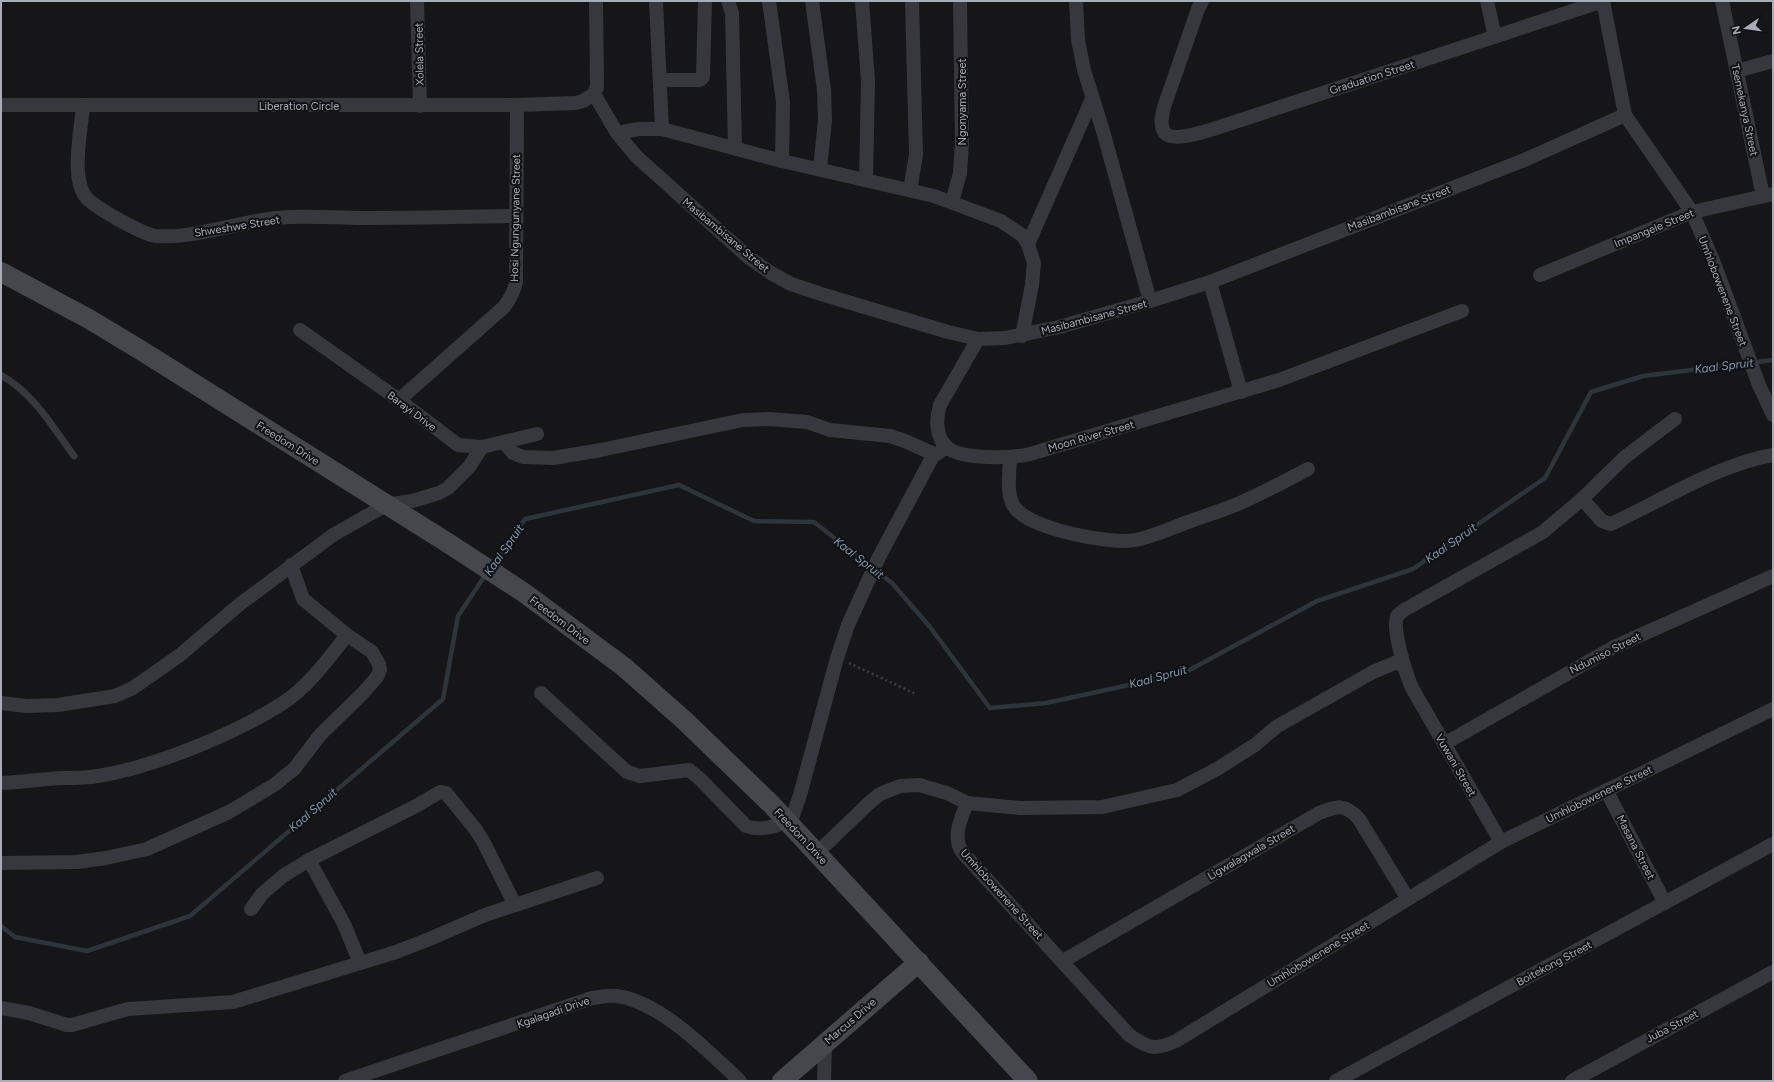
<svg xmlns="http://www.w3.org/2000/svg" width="1774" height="1082" font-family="Figtree,sans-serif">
  <rect width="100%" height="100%" fill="#161618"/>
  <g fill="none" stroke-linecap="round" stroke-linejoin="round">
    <g stroke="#2c353c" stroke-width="4.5">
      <path d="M492,567L525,519L679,485L754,521L814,522L892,583L930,627L990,708L1046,703L1184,673L1317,601L1413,569L1545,478L1591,392L1643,376L1773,360"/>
      <path d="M1,926L15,937L87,951L190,916L443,699L458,616L486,574"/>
    </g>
    <path stroke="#3d3f44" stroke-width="2.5" stroke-dasharray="2 3" stroke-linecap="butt" d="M849,663L916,694"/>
    <path stroke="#37383d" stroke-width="7" d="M1,375C33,393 53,427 74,456"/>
    <g stroke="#37383d" stroke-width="14">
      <path d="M417,1L420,106"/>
      <path d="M656,1L662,129"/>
      <path d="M728,1L732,13L735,148"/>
      <path d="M769,1L783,102L782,161"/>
      <path d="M812,1L824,90L825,120L820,169"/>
      <path d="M862,1L868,81L866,180"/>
      <path d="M1076,1L1078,40L1084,70L1103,131L1150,301"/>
      <path d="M1202,1L1198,9L1164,107C1162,115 1159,128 1166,134C1178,144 1227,124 1241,120L1603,1"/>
      <path d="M1487,1L1495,37"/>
      <path d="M1603,1L1625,115L1692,212L1714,263L1759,385L1773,415"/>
      <path d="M1722,1L1763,196"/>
      <path d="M1737,71L1773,61"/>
      <path d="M660,80H700L703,77L705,1"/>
      <path d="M594,94L617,133L636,156L748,257L771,273L791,284L821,294L948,332L978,339L1005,338L1059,327L1150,301L1210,282L1522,161L1625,115"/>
      <path d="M594,94L597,87L596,1"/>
      <path d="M1,105H517L575,103L583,101L594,94"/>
      <path d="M83,106C81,130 71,176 85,196C93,207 142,234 156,236C192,239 238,222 276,218C304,215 334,218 363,218C414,218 465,217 515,216"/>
      <path d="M617,133L639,129H662L782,161L934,196L1001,221L1023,236L1028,244L1034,263L1032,285L1022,336"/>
      <path d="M910,190L916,155L912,1"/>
      <path d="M952,202L960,173L962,143L960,1"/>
      <path d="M1028,244L1092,99"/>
      <path d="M1540,275L1692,212L1773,194"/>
      <path d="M1210,282L1241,392"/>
      <path d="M300,330L399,400L458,445L482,447L537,434"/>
      <path d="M978,339L940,405C936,418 935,438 948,448C963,460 1012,458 1030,454L1279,380L1462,311"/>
      <path d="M399,400L504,307C510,299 514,292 516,282L517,105"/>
      <path d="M504,442L513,453L523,457L553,458L601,450L719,425L743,420L769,419L807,422L830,430L890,436L905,441L934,454H937L946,447"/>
      <path d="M1010,457C1010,473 1005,494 1015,508C1031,529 1111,545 1136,540C1155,536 1173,527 1191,521C1207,515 1224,510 1240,503C1263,493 1285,481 1308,469"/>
      <path d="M1582,499L1602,521L1611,524C1661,501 1719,464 1773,455"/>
      <path d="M541,693L627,772L640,776L689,770L700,779L746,826C760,831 775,827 787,821"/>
      <path d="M1,703L27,706L58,705L115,696L133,688L180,655L240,604L333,535L386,505L412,501L439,493L448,488L469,467L482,447"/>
      <path d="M1444,744L1614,647L1773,576"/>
      <path d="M1,783C22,782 43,779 64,778C76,778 87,778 98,776C154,767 235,734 283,703C309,686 328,659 347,635"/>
      <path d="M1606,790L1665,903"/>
      <path d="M967,803C961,819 952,836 962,852L1129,1035C1148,1048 1154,1051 1176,1041L1501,842L1773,709"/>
      <path d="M790,824L800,795L837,658L848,625L879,557L934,454"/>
      <path d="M1501,842L1412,688C1406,674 1392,630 1397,616L1404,610L1543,532L1582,499L1625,457L1675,419"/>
      <path d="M817,853L869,803L880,794L900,786L919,785L947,793L967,803L1020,808L1102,807L1177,790L1217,769L1255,745L1276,727L1373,672L1397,662L1403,666"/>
      <path d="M309,860L344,924L360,963"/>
      <path d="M1,863L77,862L106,858L147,849L229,812L274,785L294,769L321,734L363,693L377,677L380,670L379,664L372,652L347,635L303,599L291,565"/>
      <path d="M251,909L262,894L283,876L309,860L418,805L440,792L446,793L476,830L484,843L515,905"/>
      <path d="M1063,961L1319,813C1337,806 1345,803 1359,819L1408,899"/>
      <path d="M1,1008L29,1013L67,1025H72L128,1009L233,1002L396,952L427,940L485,915L597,878"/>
      <path d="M345,1081L592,998C601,997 608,995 617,996C661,1002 709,1052 740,1081"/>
      <path d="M824,1081L825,1043"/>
      <path d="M1336,1081L1773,844"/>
      <path d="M1572,1081L1773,972"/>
    </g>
    <g stroke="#45474d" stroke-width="20">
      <path d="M1,272L89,319L142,351L448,543L523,592L624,667L685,721L772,805L1028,1081"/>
      <path d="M782,1081L919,962"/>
    </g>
  </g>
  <g text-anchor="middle" stroke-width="4" stroke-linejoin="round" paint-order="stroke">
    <g font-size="11" fill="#a8adb8" stroke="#111113">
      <text transform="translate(419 54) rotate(-91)" y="4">Xolela Street</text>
      <text transform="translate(1372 77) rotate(-18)" y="4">Graduation Street</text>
      <text transform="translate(962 102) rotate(-90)" y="4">Ngonyama Street</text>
      <text x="299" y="110">Liberation Circle</text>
      <text transform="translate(1745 110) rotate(78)" y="4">Tsemekanya Street</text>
      <text transform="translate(1399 208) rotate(-21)" y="4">Masibambisane Street</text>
      <text transform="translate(515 218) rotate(-89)" y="4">Hosi Ngungunyane Street</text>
      <text transform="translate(237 226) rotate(-9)" y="4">Shweshwe Street</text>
      <text transform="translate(1654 228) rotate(-22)" y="4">Impangele Street</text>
      <text transform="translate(726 235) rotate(40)" y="4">Masibambisane Street</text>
      <text transform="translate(1723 291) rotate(69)" y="4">Umhlobowenene Street</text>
      <text transform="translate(1094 317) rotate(-15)" y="4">Masibambisane Street</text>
      <text transform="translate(412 411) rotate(37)" y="4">Barayi Drive</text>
      <text transform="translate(1091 436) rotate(-16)" y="4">Moon River Street</text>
      <text transform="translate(288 443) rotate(32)" y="4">Freedom Drive</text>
      <text transform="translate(560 620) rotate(37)" y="4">Freedom Drive</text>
      <text transform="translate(1605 653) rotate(-27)" y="4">Ndumiso Street</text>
      <text transform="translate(1456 765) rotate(60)" y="4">Vuwani Street</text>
      <text transform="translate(1599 794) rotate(-26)" y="4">Umhlobowenene Street</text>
      <text transform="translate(801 836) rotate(47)" y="4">Freedom Drive</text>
      <text transform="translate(1636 847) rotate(63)" y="4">Masana Street</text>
      <text transform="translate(1251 852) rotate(-30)" y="4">Ligwalagwala Street</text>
      <text transform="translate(1002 894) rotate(48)" y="4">Umhlobowenene Street</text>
      <text transform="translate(1318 954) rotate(-31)" y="4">Umhlobowenene Street</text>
      <text transform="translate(1554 963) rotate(-28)" y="4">Boitekong Street</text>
      <text transform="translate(553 1012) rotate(-19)" y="4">Kgalagadi Drive</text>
      <text transform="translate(850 1021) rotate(-41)" y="4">Marcus Drive</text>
      <text transform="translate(1672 1026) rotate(-28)" y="4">Juba Street</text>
    </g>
    <g font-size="12" font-style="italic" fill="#7f9bb3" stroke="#111113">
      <text transform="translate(1724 366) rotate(-7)" y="4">Kaal Spruit</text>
      <text transform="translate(1451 543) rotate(-35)" y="4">Kaal Spruit</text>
      <text transform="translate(504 550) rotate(-55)" y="4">Kaal Spruit</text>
      <text transform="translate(859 558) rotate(38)" y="4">Kaal Spruit</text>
      <text transform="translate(1158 677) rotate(-15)" y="4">Kaal Spruit</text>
      <text transform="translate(313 810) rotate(-41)" y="4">Kaal Spruit</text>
    </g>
  </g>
  <rect width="1774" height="1082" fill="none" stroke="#a8adb8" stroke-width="4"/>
  <g transform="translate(1746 28) rotate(257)" stroke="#111113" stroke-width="3" paint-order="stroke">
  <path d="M0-3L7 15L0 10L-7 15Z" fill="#a8adb8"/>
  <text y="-6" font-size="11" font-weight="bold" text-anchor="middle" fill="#a8adb8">N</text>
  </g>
</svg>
